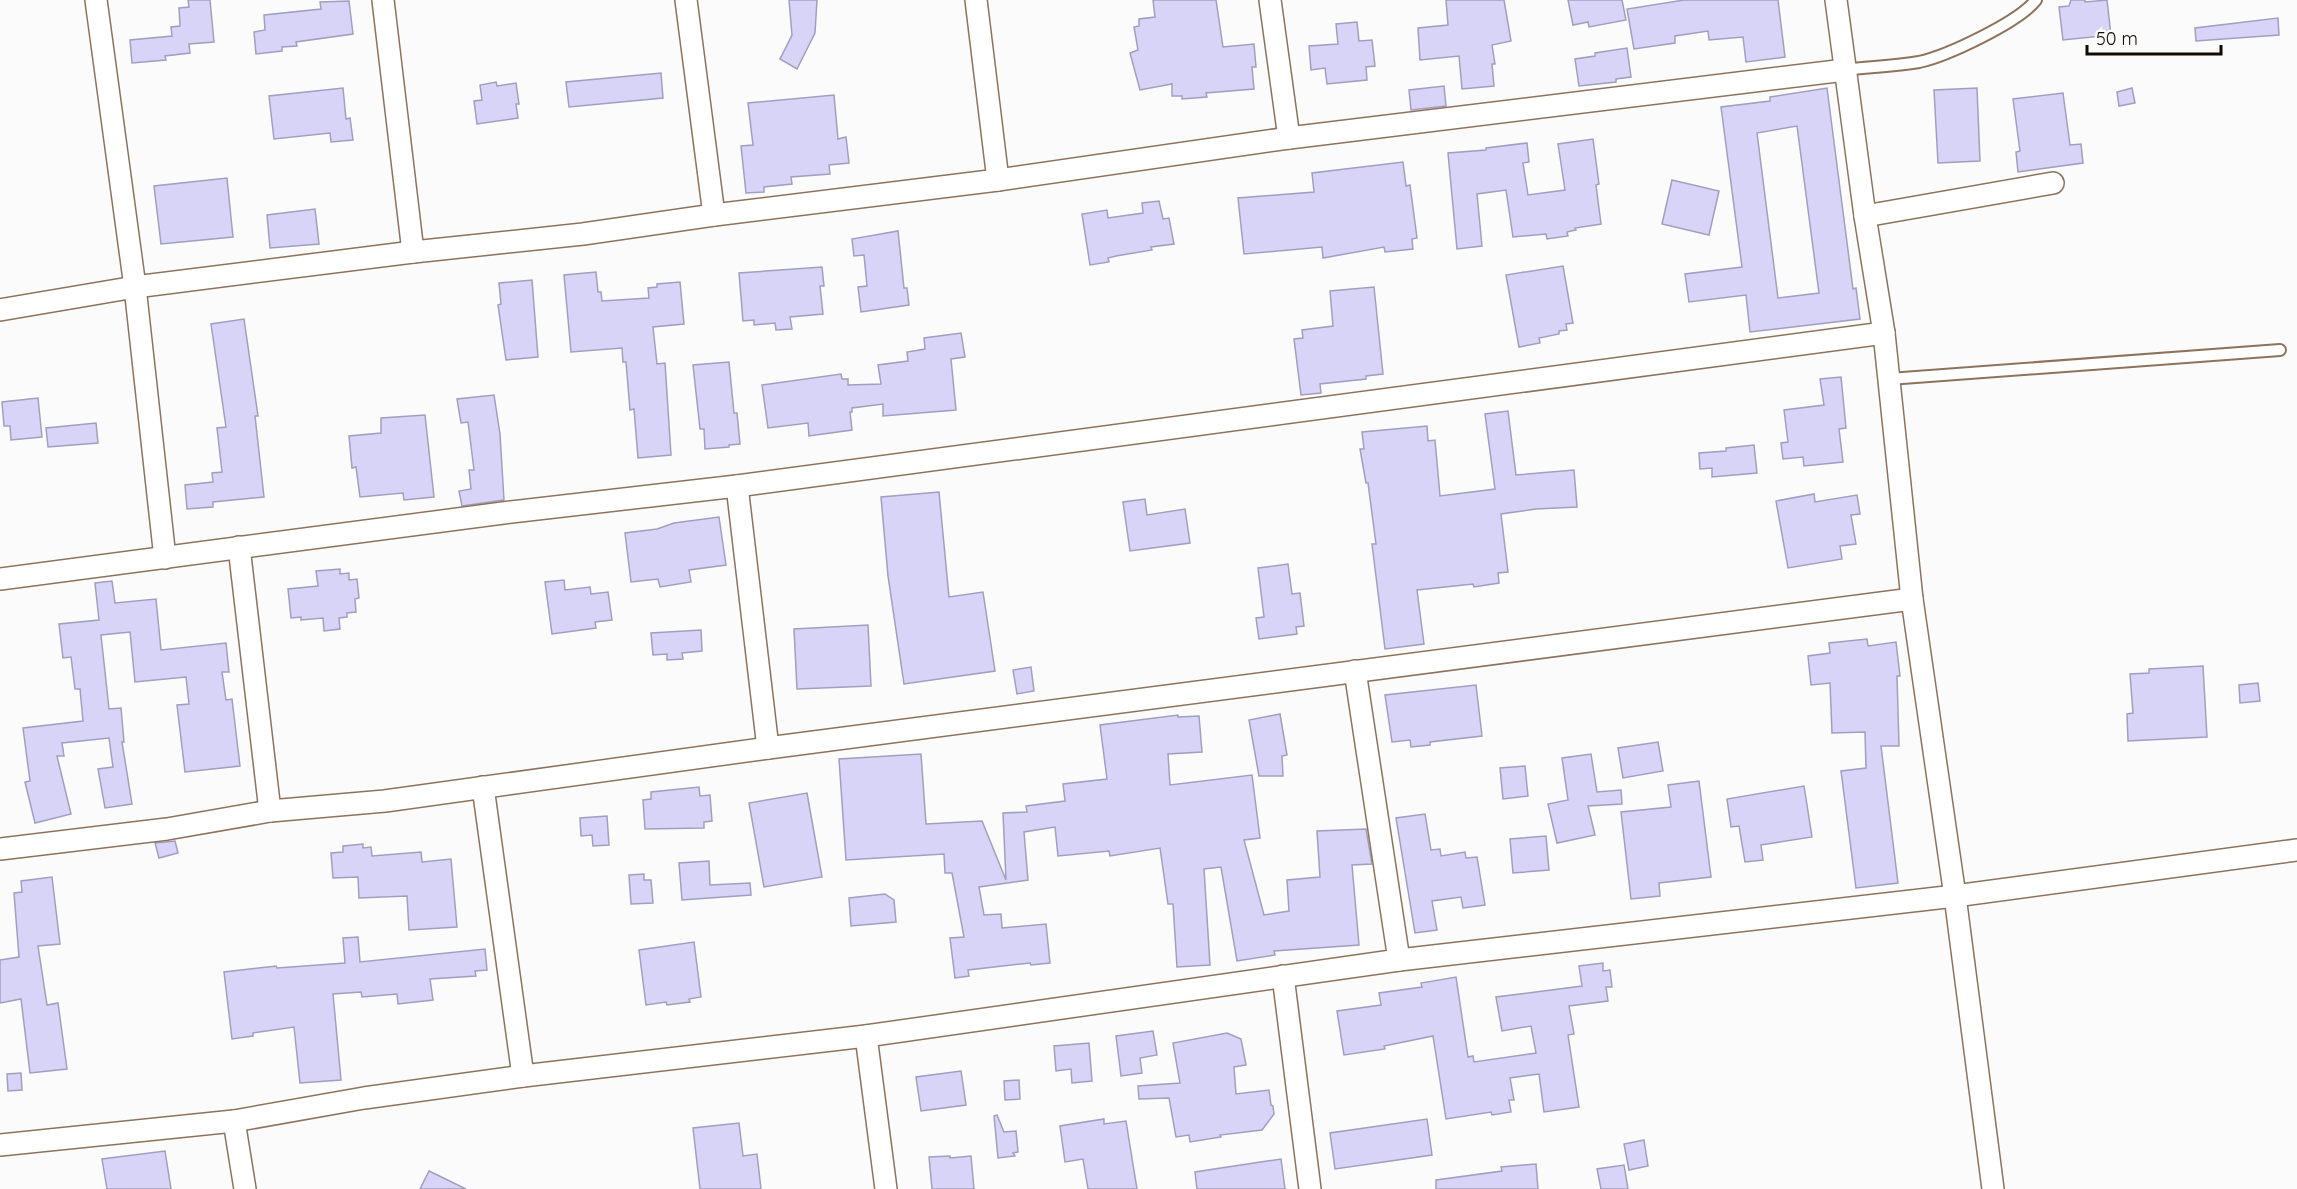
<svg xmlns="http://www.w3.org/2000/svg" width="2297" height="1189" font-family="Quicksand,sans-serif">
  <rect width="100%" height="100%" fill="#fbfbfb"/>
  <g fill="#d8d4f7" stroke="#a29ebf" stroke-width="1.5" fill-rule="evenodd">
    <path d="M188,0H210L214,42L189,44L190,53L165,56L166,60L132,63L130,40L172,36L171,27L180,26L179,8L189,7Z"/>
    <path d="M789,0H817L815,33L797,69L780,59L792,35Z"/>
    <path d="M1153,0H1216L1223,47L1254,44L1256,67H1252L1254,89L1206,93L1207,97L1182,99V96H1172V84L1140,90L1130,53L1138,50L1134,27L1139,26V19L1155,17Z"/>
    <path d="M1446,0H1504L1511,41L1492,45L1495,64H1492L1494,86L1462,89L1459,56L1420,60L1418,28L1448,25Z"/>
    <path d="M1568,0H1622L1626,20L1589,27L1588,22L1573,25Z"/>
    <path d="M1684,0H1778L1785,57L1746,62L1743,37L1709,40L1708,31L1675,36V43L1634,49L1627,9Z"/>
    <path d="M2071,0H2085V2L2107,0L2111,35L2063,40L2059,7L2069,6Z"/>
    <path d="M349,1L353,34L296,42L297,46L282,47V51L256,54L254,32L265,30L264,15L321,9L320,2Z"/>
    <path d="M2278,18L2279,35L2196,41L2195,28Z"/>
    <path d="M1357,22L1359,41L1372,40L1375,66L1366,67L1367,80L1327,84L1325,68L1311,70L1309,46L1338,44L1336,24Z"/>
    <path d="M1627,48L1631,77L1616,79V82L1579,86L1575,59L1595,56V53Z"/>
    <path d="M661,73L663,98L569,107L566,82Z"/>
    <path d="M496,82L497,86L516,83L519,104H516L518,118L477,124L474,101L482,100L480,85Z"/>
    <path d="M1444,86L1446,106L1411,110L1409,90Z"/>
    <path d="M343,88L346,119L350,118L353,140L331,142L330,133L274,139L269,96Z"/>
    <path d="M1827,88L1853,289L1856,288L1860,319L1750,332L1746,295L1689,302L1685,274L1742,267L1721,107L1770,101V97ZM1797,126L1819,293L1778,298L1757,133Z"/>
    <path d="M1977,88L1980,161L1938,163L1934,90Z"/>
    <path d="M2132,88L2135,103L2119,106L2117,92Z"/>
    <path d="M2063,93L2070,145L2081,144L2083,163L2018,172L2016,152L2020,151L2013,99Z"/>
    <path d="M834,95L838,139L846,137L849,163L829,165L830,174L791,177L792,184L764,187V192L746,193L741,146L753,145L748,103Z"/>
    <path d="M1593,139L1599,184L1596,185L1601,224L1575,228L1576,230L1567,232L1568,236L1547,239L1546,234L1513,237L1506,190L1477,194L1482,246L1457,249L1448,153L1486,150V148L1527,143L1529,162L1523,163L1528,195L1565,190L1558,144Z"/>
    <path d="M1403,162L1406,186L1410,185L1417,238L1412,239L1413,249L1385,252L1384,247L1323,258L1322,247L1244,254L1238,198L1314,192L1312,173Z"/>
    <path d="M227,178L233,237L161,244L154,186Z"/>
    <path d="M1672,180L1719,191L1709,235L1662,224Z"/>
    <path d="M1159,201L1163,219L1169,218L1174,244L1151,247L1152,250L1116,256L1108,258L1109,262L1090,265L1082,214L1107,210L1108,218L1143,213L1142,203Z"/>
    <path d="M315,209L319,244L270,248L267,215Z"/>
    <path d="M898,231L904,288H907L909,305L861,312L858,287L867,286L864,255L854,256L852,239Z"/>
    <path d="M1563,266L1573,323L1566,324L1567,330L1559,331V334L1539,338L1540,343L1519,347L1506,275Z"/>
    <path d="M822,267L824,286H820L823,314L790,317L792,329L776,330L775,323L754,325V320L743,321L739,273Z"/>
    <path d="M596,272L598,292H601L602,301L649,298L648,288L657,287V284L680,282L684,324L653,327L657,364L665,363L671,455L638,458L634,409L630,410L626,362H623L622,348L571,352L564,275Z"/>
    <path d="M532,280L538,357L506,360L498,305L501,304L499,283Z"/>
    <path d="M1374,287L1383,374L1366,376V379L1320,384L1321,393L1301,395L1294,339L1303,338L1302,330L1333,326L1330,291Z"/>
    <path d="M244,319L258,416H255L264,497L213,502V507L187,509L185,485L213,482L212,473L222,472L217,428L226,427L211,324Z"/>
    <path d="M961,333L965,357L951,359L956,410L883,416V404L852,408V412H850L852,430L809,436L808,423L768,428L762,385L841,374L842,379H848V385L881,384L878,365L908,361L907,352L925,349L924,338Z"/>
    <path d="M729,362L734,413H737L740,444L729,445V447L705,449L704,429H700L693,365Z"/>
    <path d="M1841,377L1846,428L1839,429L1843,462L1804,466L1803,457L1783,459L1781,443L1788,442L1784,410L1824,405L1820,379Z"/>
    <path d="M494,395L500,434L504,500L462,506L459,491L471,489L469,470H474L468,422L461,423L457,399Z"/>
    <path d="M38,398L42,437L11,440L10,426H4L2,402Z"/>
    <path d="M1508,411L1516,475L1574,470L1577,507L1536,509L1501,514L1508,572L1498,573L1499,583L1474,587L1473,584L1417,590L1424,644L1385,649L1372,544H1376L1368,483H1366L1360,449H1364L1362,432L1427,426L1428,441L1435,440L1440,496L1495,489L1485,414Z"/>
    <path d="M425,415L434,497L404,500L403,493L360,497L356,467L352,468L349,436L381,433V418Z"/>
    <path d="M96,423L98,443L48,447L46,428Z"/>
    <path d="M1754,445L1757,473L1712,477V468L1700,469L1699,453L1726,451V448Z"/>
    <path d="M939,492L949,597L983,592L995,671L904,684L888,576L881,497Z"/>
    <path d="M1814,494L1815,502L1857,495L1860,514L1851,515L1856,544L1840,546L1842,559L1788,568L1776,501Z"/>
    <path d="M1145,499L1147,515L1185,509L1190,543L1130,551L1123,502Z"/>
    <path d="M719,517L726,565L689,570L691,582L660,587L658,579L631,582L625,533L657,529L674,523Z"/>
    <path d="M1288,564L1292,594L1300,593L1304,626L1296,627L1297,634L1259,639L1256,618L1264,617L1258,568Z"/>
    <path d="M340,569V574L349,573V580L357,579L359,598L355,599L356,612L347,613V617L339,618L340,629L324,631L323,618L301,620V617L291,618L288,589L318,586L316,571Z"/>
    <path d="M564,580L565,590L590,587L591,594L608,592L612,620L595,622L596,628L552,634L545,582Z"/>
    <path d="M112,581L115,603L156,599L161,650L226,643L229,672H222L226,700L232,699L240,766L185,772L177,705L189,704L186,677L135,682L130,632L101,635L109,709L121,708L124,742H122L132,804L105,808L98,769L113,767L109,738L62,743L64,756H57L71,814L35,823L25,782L30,781L23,728L83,721L80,689H75L71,657L63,658L59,624L99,620L95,583Z"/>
    <path d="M868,625L871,686L797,689L794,629Z"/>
    <path d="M701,630L702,651L682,653L683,659L667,660V654L653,655L651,633Z"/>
    <path d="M1867,639L1868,646L1896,642L1900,676H1897L1899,746H1881L1898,883L1856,888L1841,771L1866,768L1865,732L1832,733L1830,683L1811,685L1808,656L1830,653L1829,643Z"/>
    <path d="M2203,666L2207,737L2128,741L2127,714L2133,713L2130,674L2149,673V669Z"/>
    <path d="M1031,667L1034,691L1017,694L1013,670Z"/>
    <path d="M2258,683L2260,701L2240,703L2239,685Z"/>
    <path d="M1476,685L1482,736L1430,742V745L1411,747L1410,740L1392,742L1385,695Z"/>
    <path d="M1280,714L1287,755L1282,756L1283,776H1259L1249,720Z"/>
    <path d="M1178,715V717L1199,716L1202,752L1168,754L1170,785L1252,775L1260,838L1244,840L1264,915L1289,911L1287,880L1320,877L1317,831L1366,829L1372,864L1352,865L1359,945L1274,951L1275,955L1237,961L1221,867L1204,869L1210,965L1177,967L1173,904H1168L1160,848L1110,856L1109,851L1058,856L1055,827L1024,832L1028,880L979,887L984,915L1001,914L1002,928L1046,924L1050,963L1031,965L1030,963L968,970L969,976L955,978L950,938L964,937L952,873H945L944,854L846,860L839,759L921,754L926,824L982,821L1006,880L1003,813L1027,812L1026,806L1065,801L1063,784L1107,779L1100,725Z"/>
    <path d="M1658,742L1663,771L1623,778L1618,748Z"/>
    <path d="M1591,754L1597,792L1621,790L1622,804L1588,806L1595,835L1557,843L1548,804L1568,800L1562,758Z"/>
    <path d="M1525,766L1528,796L1503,799L1500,768Z"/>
    <path d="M1699,781L1711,877L1659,883L1660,896L1631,899L1621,812L1671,807L1668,785Z"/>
    <path d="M1804,786L1812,837L1761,845L1763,860L1745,862L1739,826L1731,827L1727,799Z"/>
    <path d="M699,787L700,796L710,795L712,821L704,822V828L645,829L643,800L651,799V792Z"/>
    <path d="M807,793L822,877L764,887L749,803Z"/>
    <path d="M1425,814L1431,850L1440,849L1441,856L1465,852L1466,858L1477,857L1485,905L1463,908L1461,897L1432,901L1437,930L1415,933L1396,818Z"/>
    <path d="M607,816L609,845L593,846L592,835L581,836L580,818Z"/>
    <path d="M1546,836L1549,870L1513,873L1510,839Z"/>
    <path d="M175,841L178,853L159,858L155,843Z"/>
    <path d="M363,844V848L371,847L372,856L421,852L422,862L451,859L457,927L409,930L407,896L359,898L358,877L333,878L331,853L343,852V846Z"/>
    <path d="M709,861L710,885L750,883L751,895L682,900L679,863Z"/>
    <path d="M644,874V880H651L653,903L631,904L629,875Z"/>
    <path d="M52,877L60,944L38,946L47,1005L58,1003L67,1069L30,1073L21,999L0,1003V960L19,957L14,893L22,892L21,881Z"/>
    <path d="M885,894L894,900L896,922L851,926L849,898Z"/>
    <path d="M358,937L360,962L485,949L487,970L475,971L476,976L430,979L433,1000L398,1004L397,994L362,997L361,992L333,994L341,1080L300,1083L294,1027L253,1033V1036L232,1039L224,972L276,966L277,968L345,963L343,938Z"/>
    <path d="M694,942L701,997L689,999L690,1002L667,1005L666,1002L646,1005L639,950Z"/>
    <path d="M1603,963V971L1610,970L1612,987H1606L1608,1001L1569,1006L1574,1034L1568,1035L1579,1107L1544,1112L1539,1074L1510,1078L1514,1100H1509L1511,1112L1492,1115L1491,1112L1446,1119L1433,1036L1384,1046L1385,1049L1344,1055L1337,1011L1381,1005L1379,993L1422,987L1421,983L1456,977L1468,1057L1473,1056L1474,1062L1536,1053L1531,1026L1502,1031L1496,997L1582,986L1579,966Z"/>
    <path d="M1153,1031L1157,1055L1140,1058L1142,1073L1121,1076L1116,1036Z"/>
    <path d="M1227,1033L1241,1039L1246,1065L1234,1067L1236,1094L1269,1090L1271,1105L1273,1106L1274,1114L1262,1130L1220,1135L1221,1137L1190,1142L1189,1135L1176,1137L1169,1098L1139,1099L1138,1086L1180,1083L1173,1043Z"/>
    <path d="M1089,1043L1092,1081L1072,1083L1071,1069L1056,1071L1054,1046Z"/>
    <path d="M961,1071L966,1105L921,1111L916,1077Z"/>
    <path d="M21,1073L22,1090L8,1091L7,1074Z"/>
    <path d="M1019,1080L1020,1099L1005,1100L1004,1081Z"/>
    <path d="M997,1115L1004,1132L1016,1131L1018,1152L1013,1153L1015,1156L998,1158L994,1116Z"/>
    <path d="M1104,1119V1124L1126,1121L1137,1189H1088L1083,1159L1065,1162L1060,1126Z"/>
    <path d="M1427,1119L1432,1155L1335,1169L1330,1133Z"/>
    <path d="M739,1123L743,1156L757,1154L761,1189H700L693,1128Z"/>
    <path d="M1644,1140L1648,1166L1629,1170L1624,1144Z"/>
    <path d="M165,1151L171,1189H107L102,1159Z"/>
    <path d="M950,1156V1158L971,1156L974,1189H932L929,1157Z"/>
    <path d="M1281,1159L1285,1189H1197L1195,1172Z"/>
    <path d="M1536,1164L1538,1189H1436V1180L1502,1171L1501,1167Z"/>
    <path d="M1624,1165L1628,1189H1601L1597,1169Z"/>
    <path d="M429,1171L466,1189H420Z"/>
  </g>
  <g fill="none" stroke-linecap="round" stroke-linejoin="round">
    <g stroke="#8e735c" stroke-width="14">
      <g id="service">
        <path d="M1845,70C1870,67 1895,66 1919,62C1947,56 2019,22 2036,0"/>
        <path d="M1889,379L2280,350"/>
      </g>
    </g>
    <g stroke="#8e735c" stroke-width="24">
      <g id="minor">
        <path d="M96,0L135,287L165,558"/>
        <path d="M383,0L413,252"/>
        <path d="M686,0L714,215"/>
        <path d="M976,0L998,180"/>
        <path d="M1270,0L1289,138"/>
        <path d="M1836,0L1865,216L1884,333L1912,599L1955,896L1993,1189"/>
        <path d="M1865,216L2053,183"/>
        <path d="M0,310L135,287L413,252L583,234L714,215L998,180L1289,138L1845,70"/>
        <path d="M737,486L768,748"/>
        <path d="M239,547L270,811"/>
        <path d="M0,579L503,513L737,486L1884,333"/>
        <path d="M1355,671L1399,960"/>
        <path d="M483,787L523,1076"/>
        <path d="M0,849L167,829L270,811L385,801L768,748L1912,599"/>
        <path d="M1283,976L1310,1189"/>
        <path d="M866,1036L886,1189"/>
        <path d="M234,1121L245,1189"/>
        <path d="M0,1145L234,1121L364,1098L523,1076L866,1036L1399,960L1955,896L2297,850"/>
      </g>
    </g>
    <use href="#service" stroke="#fff" stroke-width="10"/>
    <use href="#minor" stroke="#fff" stroke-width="21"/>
  </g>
  <path d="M2087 45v9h134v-9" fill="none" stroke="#130a03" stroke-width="3"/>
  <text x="2096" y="45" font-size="18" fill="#130a03" stroke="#fbfbfb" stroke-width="4.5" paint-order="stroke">50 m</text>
</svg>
